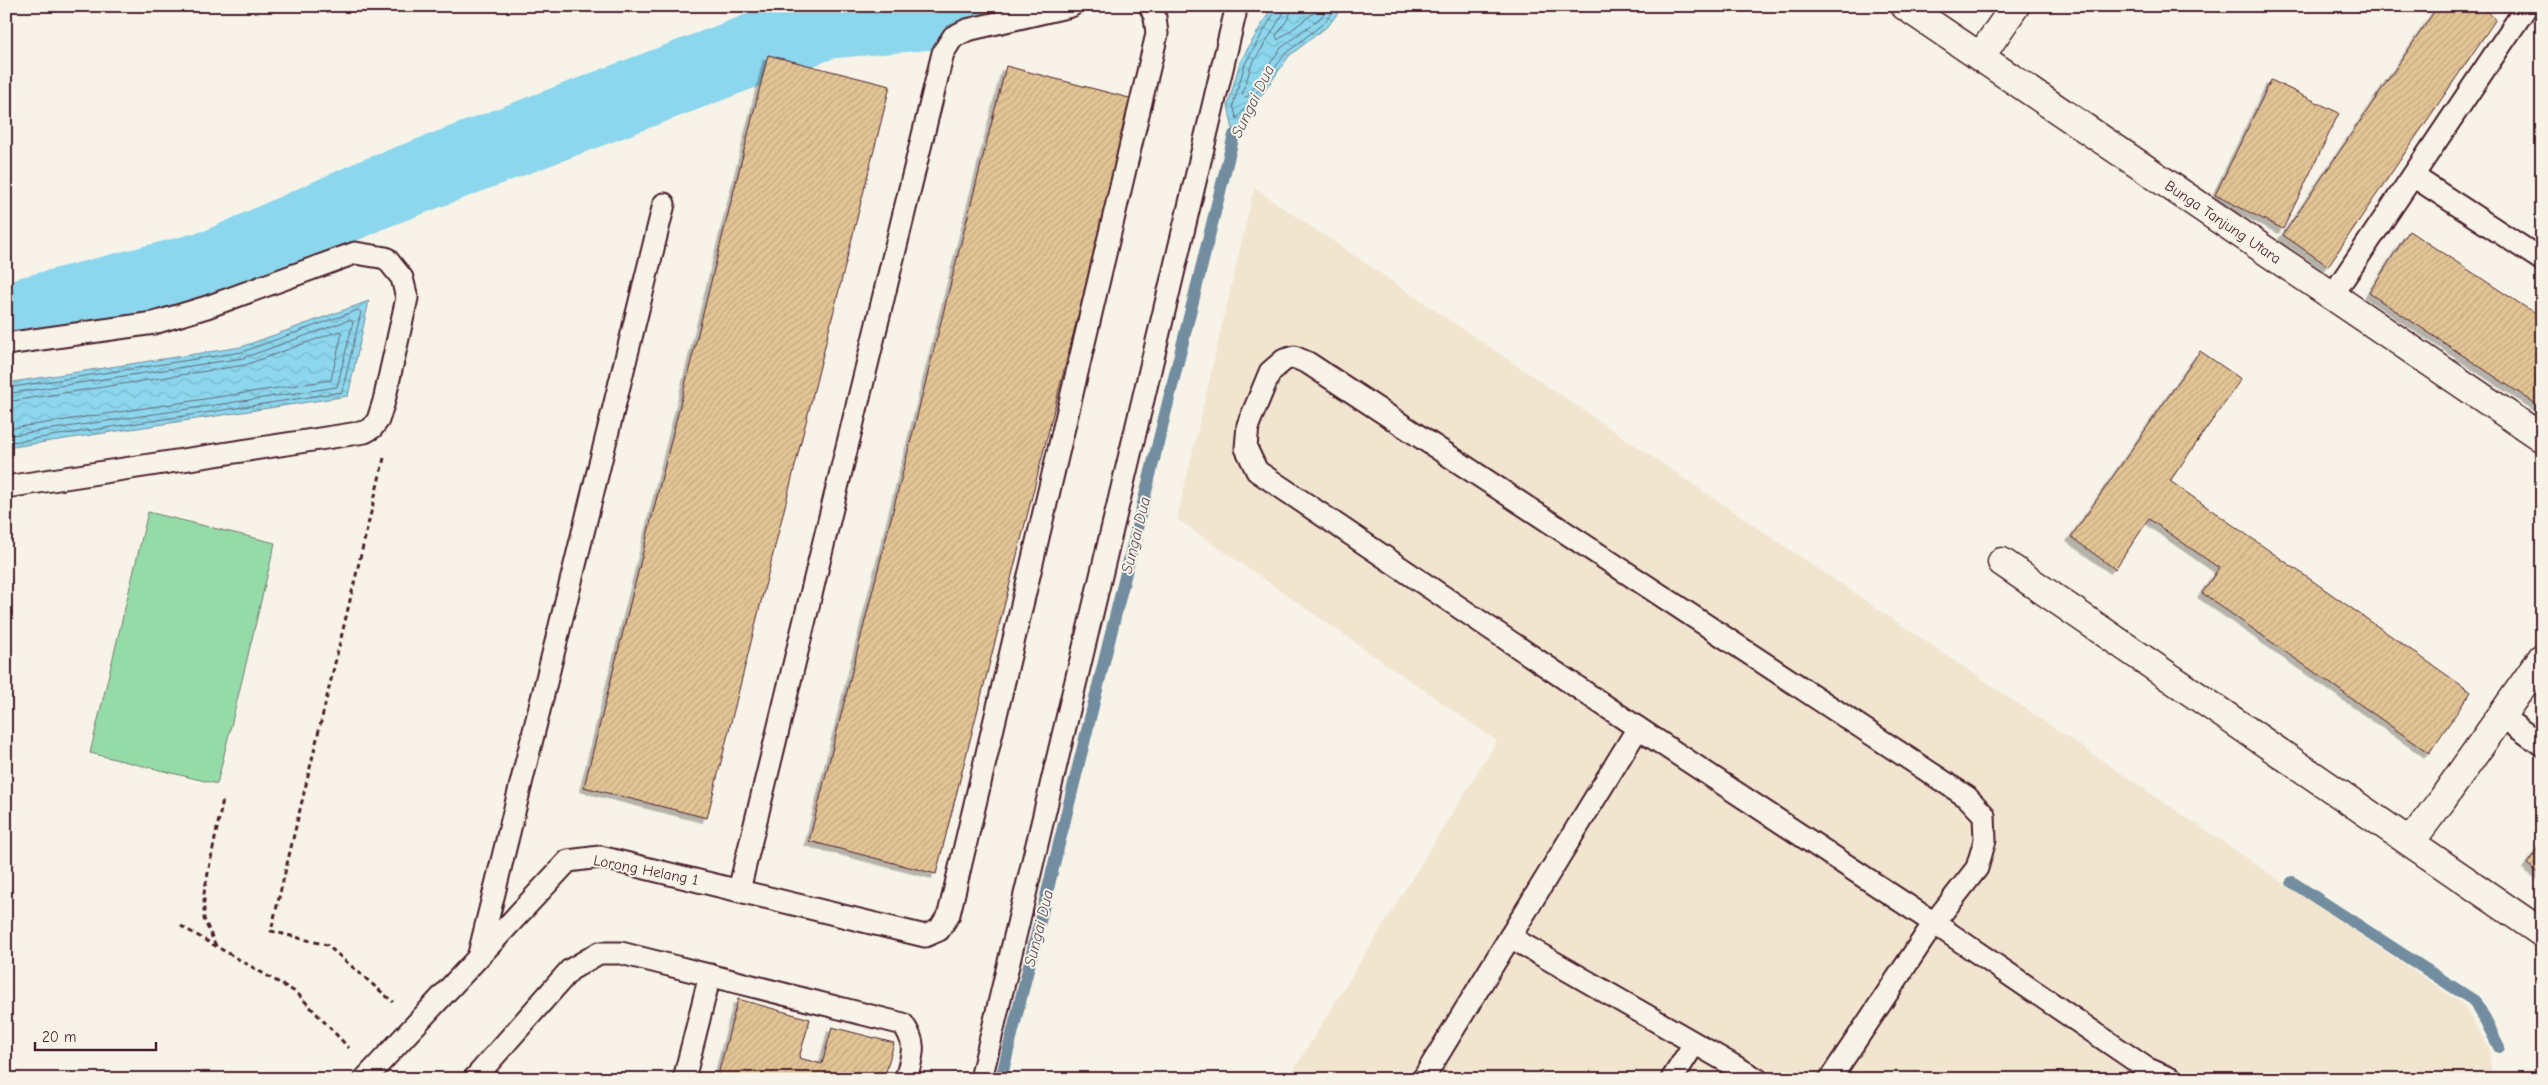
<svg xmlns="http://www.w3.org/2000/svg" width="2548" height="1085" font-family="'Comic Neue',sans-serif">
  <defs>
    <pattern id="water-waves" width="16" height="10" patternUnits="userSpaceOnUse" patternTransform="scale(1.25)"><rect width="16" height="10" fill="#8cd7ed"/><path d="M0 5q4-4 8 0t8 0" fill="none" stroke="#7ab8cb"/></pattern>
    <pattern id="building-hatch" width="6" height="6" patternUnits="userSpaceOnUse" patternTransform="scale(1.25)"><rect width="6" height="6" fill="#e2c495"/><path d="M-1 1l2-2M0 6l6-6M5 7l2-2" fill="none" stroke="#c3a881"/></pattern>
    <filter id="shadow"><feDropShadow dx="-4.5" dy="4.5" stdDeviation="0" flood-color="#0004"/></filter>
  </defs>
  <rect width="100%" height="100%" fill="#f7f3e8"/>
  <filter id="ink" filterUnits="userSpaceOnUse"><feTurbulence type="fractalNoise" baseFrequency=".02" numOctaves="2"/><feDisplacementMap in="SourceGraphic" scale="10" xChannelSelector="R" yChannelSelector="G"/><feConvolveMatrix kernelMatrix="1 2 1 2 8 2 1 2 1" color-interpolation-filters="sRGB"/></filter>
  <g filter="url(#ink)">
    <path fill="#f1e5cf" d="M1254,188L2463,1004L2489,1048L2492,1079H1288L1497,741L1177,519Z"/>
    <path fill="#95dba8" stroke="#707d6a" d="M148,512L275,543L217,784L90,753Z"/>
    <g fill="url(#water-waves)" stroke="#728d9f">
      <path d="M1275,6H1343L1329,25L1289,56L1234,135L1228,105L1240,62L1269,12Z"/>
      <path d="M369,301L348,396L6,448V383L241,347Z"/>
    </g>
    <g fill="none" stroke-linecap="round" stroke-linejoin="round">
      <g stroke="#646979" stroke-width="1">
        <path d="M1278,6L1245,64L1233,105L1237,119L1286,53L1325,22L1337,6"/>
        <path d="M1284,6L1283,14L1251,66L1242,95L1244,97H1247L1281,48L1321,17L1329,6"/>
        <path d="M1292,6L1289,17L1276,36L1278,40L1315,12L1320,6"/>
        <path d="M6,388L242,352L358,310L361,312L342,392L6,443"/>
        <path d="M6,394L243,358L349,320L353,322L337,387L6,436"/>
        <path d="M6,402L245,365L339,331L342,333L331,380L6,429"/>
      </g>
      <g stroke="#728d9f" stroke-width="12">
        <path d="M2292,882L2476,1002L2499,1047"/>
        <path d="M1001,1079L1234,135"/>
      </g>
      <path stroke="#8cd7ed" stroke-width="72" d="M6,318L216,265L371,195L825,23L928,14L950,6"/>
    </g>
    <g fill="url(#building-hatch)" stroke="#4a1f2b" filter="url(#shadow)">
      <path d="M2438,6H2479L2496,19L2328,266L2283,235Z"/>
      <path d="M768,55L890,86L707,818L584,787Z"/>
      <path d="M1006,66L1133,99L936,874L809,841Z"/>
      <path d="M2271,80L2339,113L2283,229L2215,195Z"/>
      <path d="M2409,231L2542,318V408L2369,293Z"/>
      <path d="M2200,351L2241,379L2170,481L2471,692L2429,753L2202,593L2219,568L2149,519L2115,569L2071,537Z"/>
      <path d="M2542,842V875L2527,864Z"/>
      <path d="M738,999L810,1019L799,1058L822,1064L832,1027L894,1043L884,1079H717Z"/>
    </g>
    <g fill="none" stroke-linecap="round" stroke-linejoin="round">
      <g stroke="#4a1f2b" stroke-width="25">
        <g id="lane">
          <path d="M2413,176L2542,260"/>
          <path d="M2332,296L2527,6"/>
          <path d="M6,344L154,323L207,307L355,253L386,258L402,278L407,298L384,401L378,420L372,428L365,432L6,487"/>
          <path d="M2501,716L2542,745"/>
          <path d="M739,890L943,53L953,37L967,30L1071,6"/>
          <path d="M1510,937L1757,1079"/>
          <path d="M479,954L664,204"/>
          <path d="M365,1079L568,861L600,857L925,936L939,930L949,914L1157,34L1155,17L1150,6"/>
          <path d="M474,1079L570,970L599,953H621L903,1024C918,1045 912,1055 906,1079"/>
          <path d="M684,1079L710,975"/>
          <path d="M981,1079L1235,14"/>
          <path d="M1423,1079L1638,728"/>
          <path d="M1672,1079L1694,1044"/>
          <path d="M1830,1079L1934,923L1638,728L1257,471L1246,448L1248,425L1270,372L1284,360L1294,357L1308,363L1967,797L1984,815L1985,840L1977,868L1934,923L2146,1068L2171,1079"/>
        </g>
      </g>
      <g stroke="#4a1f2b" stroke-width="31">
        <g id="street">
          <path d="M1905,6L2542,438"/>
          <path d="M1980,57L2015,6"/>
          <path d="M2002,562L2542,933"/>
          <path d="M2411,841L2442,800L2542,658"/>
        </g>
      </g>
      <g stroke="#4a1f2b" stroke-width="3" stroke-dasharray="5 4" stroke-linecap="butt">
        <path d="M384,458L271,931L327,945L393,1002"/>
        <path d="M181,926L297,993L349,1048"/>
        <path d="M216,946L204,919V893L223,799"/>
      </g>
      <use href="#lane" stroke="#f7f3e8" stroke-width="21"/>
      <use href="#street" stroke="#f7f3e8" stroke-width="28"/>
    </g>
  </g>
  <g text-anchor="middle" stroke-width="4" stroke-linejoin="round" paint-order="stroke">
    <g font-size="15" fill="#4a1f2b" stroke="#f7f3e8">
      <text transform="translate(2223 222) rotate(34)" y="5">Bunga Tanjung Utara</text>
      <text transform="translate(646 870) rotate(11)" y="5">Lorong Helang 1</text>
    </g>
    <g font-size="16" font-style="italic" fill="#5a4d5c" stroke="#f7f3e8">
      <text transform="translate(1252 101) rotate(-64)" y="6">Sungai Dua</text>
      <text transform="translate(1135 535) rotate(-76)" y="6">Sungai Dua</text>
      <text transform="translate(1038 928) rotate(-76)" y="6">Sungai Dua</text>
    </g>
  </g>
  <rect width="2548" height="1085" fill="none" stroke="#f7f3e8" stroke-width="25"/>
  <rect x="12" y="12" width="2523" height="1060" fill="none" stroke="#4a1f2b" stroke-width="2" filter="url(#ink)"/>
  <path d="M35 1042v8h121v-8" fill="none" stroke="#4a1f2b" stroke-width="2.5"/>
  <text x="42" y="1042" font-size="15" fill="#4a1f2b" stroke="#f7f3e8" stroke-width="4" paint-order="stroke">20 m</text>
</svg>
